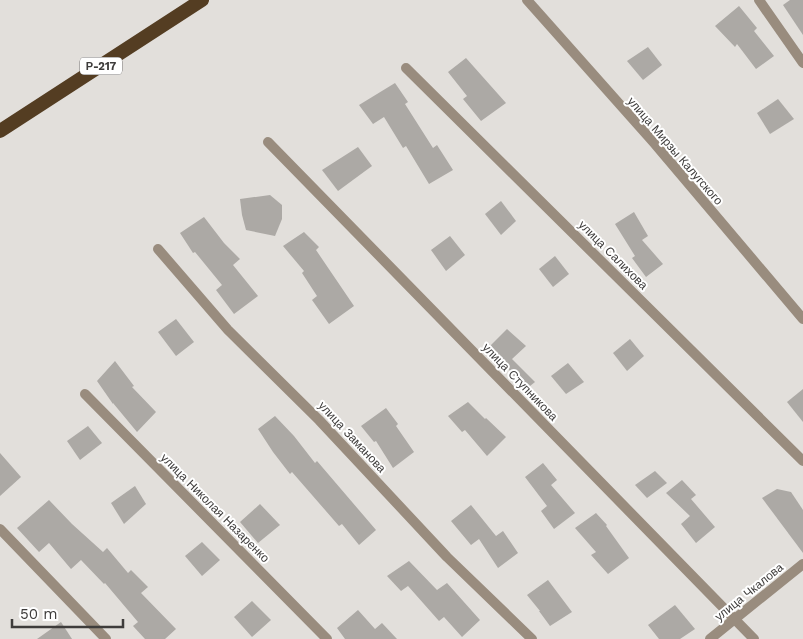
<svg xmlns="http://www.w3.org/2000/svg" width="803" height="639" font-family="'Work Sans',sans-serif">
  <rect width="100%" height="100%" fill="#e2dfdb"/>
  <g fill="#aca9a5">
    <path d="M790,0H803V35L783,5Z"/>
    <path d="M739,6L757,28L754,31L774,56L756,69L737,44L735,47L715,26Z"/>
    <path d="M648,47L662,65L643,80L627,61Z"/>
    <path d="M466,58L506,103L481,121L463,99L467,96L448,72Z"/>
    <path d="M395,83L408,102L405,104L433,148L437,145L453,170L429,184L406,146L403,148L384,117L373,124L359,105Z"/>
    <path d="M778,99L794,119L770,134L757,113Z"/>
    <path d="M358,147L372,166L338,191L322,170Z"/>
    <path d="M270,195L282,205V219L275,236L246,230L242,215L240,199Z"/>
    <path d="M501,201L516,221L501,235L485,214Z"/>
    <path d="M634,212L648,236L642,240L663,264L646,277L632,258L635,256L615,224Z"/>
    <path d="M204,217L224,243L240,259L233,265L258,296L234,314L216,290L222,285L195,252L193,253L180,233Z"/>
    <path d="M304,232L319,247L316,250L354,306L329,324L312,300L317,296L302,273L304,271L283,246Z"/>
    <path d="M450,236L465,255L446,271L431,250Z"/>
    <path d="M555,256L569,274L553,287L539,269Z"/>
    <path d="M176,319L194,342L176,356L158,332Z"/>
    <path d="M507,329L526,346L512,359L535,382L525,390L506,366L487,349Z"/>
    <path d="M630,339L644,356L627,371L613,353Z"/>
    <path d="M115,361L134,386L132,387L156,412L137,432L113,403V404L97,381Z"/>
    <path d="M568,363L584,382L566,394L551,376Z"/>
    <path d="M803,389V422L787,402Z"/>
    <path d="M468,402L485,419L486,418L506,437L487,456L465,430L462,432L448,416Z"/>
    <path d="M386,408L398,424L396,426L414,452L393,468L376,441L374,442L361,426Z"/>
    <path d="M275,416L294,436L315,463L317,461L376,530L359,545L342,524L339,526L292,472L290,474L273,452L258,429Z"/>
    <path d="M88,426L102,443L80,460L67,441Z"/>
    <path d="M0,453L21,477L0,496Z"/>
    <path d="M543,463L557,480L551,485L575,513L554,529L541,511L547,506L525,477Z"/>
    <path d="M655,471L667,483L647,498L635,485Z"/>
    <path d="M682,480L696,495L691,499L715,527L696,543L681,524L690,516L666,493Z"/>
    <path d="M135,486L146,504L124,524L111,503Z"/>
    <path d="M777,489L791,492L803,510V553L762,498Z"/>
    <path d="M49,500L72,524L103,552L107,548L128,573L131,570L148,587L141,593L176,629L165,639H145L133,626L138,622L105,583L104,584L81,560L71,569L49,543L39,552L17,528Z"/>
    <path d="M260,504L280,525L258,543L240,522Z"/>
    <path d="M471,505L496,536L503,531L518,553L498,568L479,539L471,545L451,521Z"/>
    <path d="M596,513L607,525L606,526L629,558L608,574L591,555L596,552L575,528Z"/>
    <path d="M202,542L220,560L202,576L185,556Z"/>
    <path d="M409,561L437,590L447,583L480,620L462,637L444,617L439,621L408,586L401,591L387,576Z"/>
    <path d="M548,580L572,612L550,626L539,611H540L527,595Z"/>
    <path d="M252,601L271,620L252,637L234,617Z"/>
    <path d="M675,605L695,629L680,639H659L648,625Z"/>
    <path d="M358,610L375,629L382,623L397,639H345L337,628Z"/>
    <path d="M61,622L72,639H37Z"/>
  </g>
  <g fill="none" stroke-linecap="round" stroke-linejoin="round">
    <g stroke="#998c7e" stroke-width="10">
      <path d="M527,0L655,144L803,319"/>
      <path d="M759,0L803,63"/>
      <path d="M406,68L803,461"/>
      <path d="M268,142L754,639"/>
      <path d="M158,249L228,330L319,420L447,557L532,639"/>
      <path d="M85,394L327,639"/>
      <path d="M0,529L106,639"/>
      <path d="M710,639L803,564"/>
    </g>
    <path stroke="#543d22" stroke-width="14" d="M0,131L202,0"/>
  </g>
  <g text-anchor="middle" stroke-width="4" stroke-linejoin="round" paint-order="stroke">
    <rect fill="#fff" stroke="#787676" stroke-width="1" x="80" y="57.5" width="42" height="17" rx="4"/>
    <g font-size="11" font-weight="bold" fill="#3e3c3b">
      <text x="101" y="70">Р-217</text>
    </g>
    <g font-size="12" fill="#3e3c3b" stroke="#fff">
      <text transform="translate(675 151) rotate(49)" y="4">улица Мирзы Калугского</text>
      <text transform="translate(613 255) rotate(45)" y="4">улица Салихова</text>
      <text transform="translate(520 382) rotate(46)" y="4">улица Ступникова</text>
      <text transform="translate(352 437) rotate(47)" y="4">улица Заманова</text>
      <text transform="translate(215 508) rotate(45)" y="4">улица Николая Назаренко</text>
      <text transform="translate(749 592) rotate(-39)" y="4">улица Чкалова</text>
    </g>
  </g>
  <path d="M12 619v8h111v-8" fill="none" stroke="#3e3c3b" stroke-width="2.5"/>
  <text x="20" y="619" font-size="15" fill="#3e3c3b" stroke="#ffffff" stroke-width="4" paint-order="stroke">50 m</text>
</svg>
